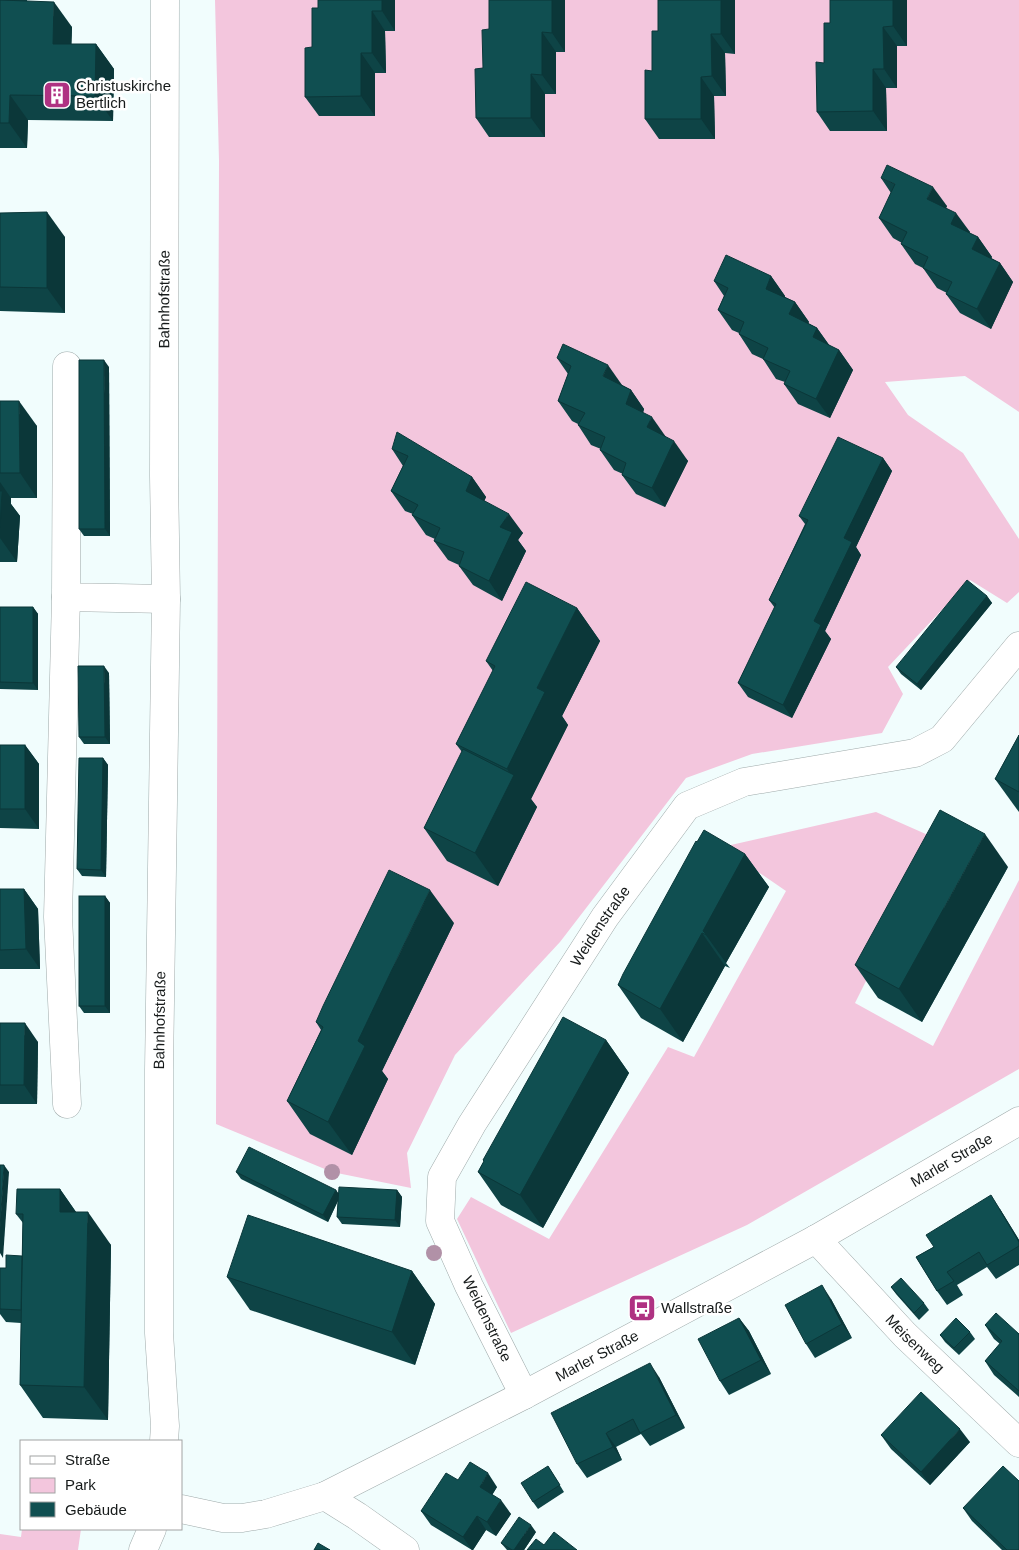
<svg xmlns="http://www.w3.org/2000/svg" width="1019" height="1550" font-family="Arial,sans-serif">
  <rect width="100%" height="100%" fill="#f1fdfd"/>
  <g fill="#f3c6dd">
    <path d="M215,0H1019V412L965,376L885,382L908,415L963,453L1019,539V592L1007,603L970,580L888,667L903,694L882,733L752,754L686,778L560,942L455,1055L407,1153L411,1188L332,1172L216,1124L219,161Z"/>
    <path d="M876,812L937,839L855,1003L933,1046L1019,880V1069L747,1225L511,1333L457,1219L471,1197L549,1239L668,1047L694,1057L786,891L722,847Z"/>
    <path d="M22,1529H81L78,1550H0V1534L21,1537Z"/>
  </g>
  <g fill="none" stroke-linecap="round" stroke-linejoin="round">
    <g stroke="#9faaaa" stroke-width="29">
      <g id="street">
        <path d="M67,366L66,597L166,599"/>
        <path d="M66,597L58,917L67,1104"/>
        <path id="s1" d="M816,1239L905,1335L1019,1443"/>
        <path id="s2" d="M524,1395L469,1286L440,1221L442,1177L472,1124L605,917L687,806L744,782L915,753L942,739L1019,646"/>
      </g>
    </g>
    <g stroke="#9faaaa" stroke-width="29">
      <g id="secondary">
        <path id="s3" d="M164,1441L165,1426L159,1333V1070L166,599L164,476L165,0"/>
        <path d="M325,1496L357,1516L405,1550"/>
        <path id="s4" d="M181,1509L223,1518H242L266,1514L325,1496L524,1395L816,1239L1019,1121"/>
        <path d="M143,1550L152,1529"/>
      </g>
    </g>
    <use href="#street" stroke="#fff" stroke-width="28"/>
    <use href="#secondary" stroke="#fff" stroke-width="28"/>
  </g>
  <g fill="#b191a7">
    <circle cx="332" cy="1172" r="8"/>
    <circle cx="434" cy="1253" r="8"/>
  </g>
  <g fill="#0e4446">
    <path d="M0,0H27V1L72,27L71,44H96L114,69L113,121L28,120L27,148H0Z"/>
    <path d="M318,0H395V31H385L386,73H375V116H319L305,97L318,8Z"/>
    <path d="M489,0H565V52H556V94H545V137H489L476,118L489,29Z"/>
    <path d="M735,0V54L725,53L726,96H714L715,139H659L645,119L658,31Z"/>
    <path d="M907,0V46H897V88H886L887,131H830L817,112L830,23Z"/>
    <path d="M881,178L947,206L946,208L970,232L969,233L978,237L992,257L991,258L1000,263L1013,282L991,329L960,313L946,294L947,293L937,288L923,268L915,264L901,244L902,243L893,238L879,218L891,193Z"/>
    <path d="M0,213L65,237V313L0,311Z"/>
    <path d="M771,276L785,296V297L795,302L809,322L808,323L817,328L830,346L839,350L853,370L830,418L798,404L784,384L785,382L776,379L763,359L752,354L739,334V333L732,330L718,310L724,296L714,281Z"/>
    <path d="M557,358L622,385L631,390L644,409L643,413L688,461L665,507L636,494L622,475L623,474L614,470L600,450L601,449L591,445L578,425V424L572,421L558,401L568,374Z"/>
    <path d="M109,367L110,536H84L79,529Z"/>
    <path d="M0,401L37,426V498H11V504L20,516L17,562H0Z"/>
    <path d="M392,449L472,477L486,497L484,501L523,533L518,540L526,551L502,601L473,585L459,566V565L448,560L434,541L435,539L426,535L412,515L413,514L405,511L391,491L403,466Z"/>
    <path d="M883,458L892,471L856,547L861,555L825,631L831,639L792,718L748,697L738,683L775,608L769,600L805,524L799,516Z"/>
    <path d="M987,596L992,603L921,690L901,674L896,667Z"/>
    <path d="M0,607H33L38,614V690L0,689Z"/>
    <path d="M577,608L600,641L562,716L568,725L531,799L537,807L498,886L447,861L424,828L462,752L456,744L493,671L486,661Z"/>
    <path d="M109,673L110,744H84L79,737Z"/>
    <path d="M1019,735V812L995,779Z"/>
    <path d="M0,745H25L39,764V829L0,828Z"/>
    <path d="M103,758L108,765L106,877L82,876L77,869Z"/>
    <path d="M745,854L769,887L726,963L730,968L725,966L683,1042L641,1018L618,985Z"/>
    <path d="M1008,867L922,1022L878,998L855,965Z"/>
    <path d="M0,889H24L38,909L40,969H0Z"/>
    <path d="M105,896L110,903V1013H84L79,1006Z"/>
    <path d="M454,923L382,1071L388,1079L352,1155L310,1134L287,1101L321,1030L316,1022Z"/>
    <path d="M0,1023L38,1042L37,1104H0Z"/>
    <path d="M606,1040L629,1073L543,1228L501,1205L478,1172L484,1161L483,1160Z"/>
    <path d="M236,1172L336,1190L338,1193L397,1190L402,1197L400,1227L342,1224L337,1217L338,1201L328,1222L241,1179Z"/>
    <path d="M60,1189L76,1212L111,1245L108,1420L43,1418L20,1385L21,1323L6,1322L0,1314V1268H6L22,1256L23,1223L16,1214Z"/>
    <path d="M1000,1209L1019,1240V1265L996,1279L987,1267L957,1285L963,1295L947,1305L937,1291L916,1257Z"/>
    <path d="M412,1271L435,1304L415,1365L250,1310L227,1277Z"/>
    <path d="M891,1287L924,1303L929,1310L919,1320L896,1294Z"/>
    <path d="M831,1299L852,1338L815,1358L806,1344Z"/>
    <path d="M739,1318L749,1331L771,1374L729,1395L720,1381Z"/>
    <path d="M985,1325L1019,1334V1397L994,1375L985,1361L1000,1344L994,1339Z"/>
    <path d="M970,1332L975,1339L959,1355L945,1342L940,1335Z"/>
    <path d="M659,1377L685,1428L650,1446L641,1434L616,1447L622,1460L587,1478L577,1464Z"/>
    <path d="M881,1435L970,1442L930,1485L891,1449Z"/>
    <path d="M548,1466L564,1492L538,1509L533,1502Z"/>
    <path d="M458,1480L497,1487L492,1495L511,1514L496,1536L486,1530L473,1550H472L431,1525L421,1511Z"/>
    <path d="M963,1508L1019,1550H1002L972,1521Z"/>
    <path d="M536,1532L524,1550H507L501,1543Z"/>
  </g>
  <g fill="#0b3739">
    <path d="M382,0H395V31L382,11Z"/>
    <path d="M552,0H565V52L552,33Z"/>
    <path d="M721,0H735V54L721,34Z"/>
    <path d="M893,0H907V46L893,26Z"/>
    <path d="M54,2L72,27L71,69L53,44Z"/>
    <path d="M372,11L385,31L386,73L372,53Z"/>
    <path d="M883,27L897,46V88L884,69Z"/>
    <path d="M542,32L556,52V94L542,75Z"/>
    <path d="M711,34L725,53L726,96L712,76Z"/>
    <path d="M96,44L114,69L113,121L95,96Z"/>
    <path d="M361,53L375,73V116L361,96Z"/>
    <path d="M873,69L886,88L887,131L873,111Z"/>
    <path d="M531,74L545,94V137L531,118Z"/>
    <path d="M701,77L714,96L715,139L701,119Z"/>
    <path d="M10,95L28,120L27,148L9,123Z"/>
    <path d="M933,187L947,206L941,219L927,199Z"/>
    <path d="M47,212L65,237V313L47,288Z"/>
    <path d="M956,213L970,232L965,244L951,224Z"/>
    <path d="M978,237L992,257L986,269L972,249Z"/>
    <path d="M1000,263L1013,282L991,329L977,309Z"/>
    <path d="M771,276L785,296L780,308L766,289Z"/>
    <path d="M795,302L809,322L803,334L789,314Z"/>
    <path d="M817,328L831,348L813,337Z"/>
    <path d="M839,350L853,370L830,418L816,399Z"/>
    <path d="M104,360L109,367L110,536L105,529Z"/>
    <path d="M608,365L622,385L617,395L603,376Z"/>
    <path d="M631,390L644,409L640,423L626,404Z"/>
    <path d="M19,401L37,426V498L20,473Z"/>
    <path d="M652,417L666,437L647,427Z"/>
    <path d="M674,441L688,461L665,507L652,488Z"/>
    <path d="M883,458L892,471L856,547L861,555L825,631L831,639L792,718L783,705L844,538Z"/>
    <path d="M472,477L486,497L480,511L466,491Z"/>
    <path d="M0,482L11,498V504L20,516L17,562L0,538Z"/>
    <path d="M509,514L523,533L518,540L526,551L502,601L489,581L500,527Z"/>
    <path d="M987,596L992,603L921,690L917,684Z"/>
    <path d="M33,607L38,614V690L33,683Z"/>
    <path d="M577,608L600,641L562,716L568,725L531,799L537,807L498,886L475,853L512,777L507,769L537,688Z"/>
    <path d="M104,666L109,673L110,744L105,737Z"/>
    <path d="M25,745L39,764V829L25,809Z"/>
    <path d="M103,758L108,765L106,877L101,870Z"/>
    <path d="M985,834L1008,867L922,1022L899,989Z"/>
    <path d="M745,854L769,887L726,963L703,931Z"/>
    <path d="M24,889L38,909L40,969L26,949Z"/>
    <path d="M430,890L454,923L382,1071L388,1079L352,1155L328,1122L358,1041Z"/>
    <path d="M105,896L110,903V1013L105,1006Z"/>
    <path d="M702,933L725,966L683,1042L660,1009Z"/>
    <path d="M25,1023L38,1042L37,1104L24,1085Z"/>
    <path d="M606,1040L629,1073L543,1228L520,1195Z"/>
    <path d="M4,1165L9,1172L3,1258L0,1253V1228Z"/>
    <path d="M60,1189L83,1222L60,1212Z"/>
    <path d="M336,1190L340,1196L328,1222L323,1215Z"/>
    <path d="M397,1190L402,1197L400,1227L395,1220Z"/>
    <path d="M991,1195L1000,1209L1019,1240V1242Z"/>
    <path d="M88,1212L111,1245L108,1420L84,1387Z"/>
    <path d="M412,1271L435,1304L415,1365L392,1332Z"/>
    <path d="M822,1285L831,1299L852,1338L842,1324Z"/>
    <path d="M739,1318L749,1331L771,1374L761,1360Z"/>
    <path d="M650,1363L659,1377L685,1428L676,1415Z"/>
    <path d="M960,1429L970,1442L930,1485L921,1472Z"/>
    <path d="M606,1433L616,1447L622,1460L613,1447Z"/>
    <path d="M488,1473L497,1487L489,1500L480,1487Z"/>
    <path d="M501,1500L511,1514L496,1536L487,1522Z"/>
    <path d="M477,1516L486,1530L473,1550H472L463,1537Z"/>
    <path d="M531,1525L536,1532L524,1550H514Z"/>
  </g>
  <g fill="#104f51" stroke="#0b3739">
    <path d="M0,0L54,2L53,44H96L95,96L10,95L9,123H0Z"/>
    <path d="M318,0H382V11H372V53H361V96L305,97V48L312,47V8H318Z"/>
    <path d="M489,0H552V33L542,32V75L531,74V118H476L475,69L483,68L482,30L489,29Z"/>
    <path d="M658,0H721V34H711L712,76L701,77V119H645V70L652,71V31H658Z"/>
    <path d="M830,0H893V26L883,27L884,69H873V111L817,112L816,62L824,63V23H830Z"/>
    <path d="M887,165L933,187L927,199L956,213L951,224L978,237L972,249L1000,263L977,309L946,294L952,282L923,268L928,257L901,244L907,232L879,218L895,184L881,178Z"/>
    <path d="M47,212V288L0,287V213Z"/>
    <path d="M726,255L771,276L766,289L795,302L789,314L817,328L813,337L839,350L816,399L784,384L790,371L763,359L768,348L739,334L744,322L718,310L728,288L714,281Z"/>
    <path d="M563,344L608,365L603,376L631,390L626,404L652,417L647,427L674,441L652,488L622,475L626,463L600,450L605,437L578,425L585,413L558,401L571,366L557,358Z"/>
    <path d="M79,360H104L105,529H79Z"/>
    <path d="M0,401H19L20,473H0Z"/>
    <path d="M397,432L472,477L466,491L509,514L500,527L512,532L489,581L459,566L464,552L434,541L440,528L412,515L418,505L391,491L408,456L392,449Z"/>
    <path d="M838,437L883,458L844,538L852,542L814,621L821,625L783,705L738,683L776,604L769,600L808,520L799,516Z"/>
    <path d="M0,491H2L0,528Z"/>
    <path d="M967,580L987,596L917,684L896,667Z"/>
    <path d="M526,582L577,608L537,688L545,692L507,769L456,744L495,666L486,661Z"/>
    <path d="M0,607H33V683L0,682Z"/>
    <path d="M78,666H104L105,737H79Z"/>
    <path d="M1019,735V792L995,779Z"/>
    <rect x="0" y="745" width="25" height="64"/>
    <path d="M463,749L514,775L475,853L424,828Z"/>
    <path d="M79,758H103L101,870L77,869Z"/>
    <path d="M940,810L985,834L899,989L855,965Z"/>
    <path d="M704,830L745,854L703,931L707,935L702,933L660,1009L618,985L623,974L696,841L697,842Z"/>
    <path d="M389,870L430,890L358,1041L365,1046L328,1122L287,1101L323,1027L316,1022L323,1006Z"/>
    <path d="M0,889H24L26,949L0,950Z"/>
    <rect x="79" y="896" width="26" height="110"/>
    <path d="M563,1017L606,1040L520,1195L478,1172L484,1161L483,1160Z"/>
    <path d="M0,1023H25L24,1085H0Z"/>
    <path d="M249,1147L336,1190L323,1215L236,1172Z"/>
    <path d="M0,1165H4L0,1228Z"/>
    <path d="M339,1187L397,1190L395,1220L337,1217Z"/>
    <path d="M17,1189H60V1212H88L84,1387L20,1385L23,1214H16Z"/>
    <path d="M991,1195L1019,1242V1246L987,1265L979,1252L947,1272L954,1281L937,1291L916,1257L934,1247L926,1235Z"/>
    <path d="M248,1215L412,1271L392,1332L227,1277Z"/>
    <path d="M6,1255L22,1256L21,1310L0,1309V1268H6Z"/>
    <path d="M901,1278L924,1303L914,1313L891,1287Z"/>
    <path d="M822,1285L842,1324L806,1344L785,1305Z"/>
    <path d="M996,1313L1019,1334V1391L985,1361L1002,1341L985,1325Z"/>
    <path d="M739,1318L761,1360L720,1381L698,1339Z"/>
    <path d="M956,1318L970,1332L954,1348L940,1335Z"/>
    <path d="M650,1363L676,1415L640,1433L633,1419L606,1433L613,1447L577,1464L551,1413Z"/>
    <path d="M921,1392L960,1429L921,1472L881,1435Z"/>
    <path d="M470,1462L488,1473L480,1487L501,1500L487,1522L477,1516L463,1537L421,1511L446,1473L458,1480Z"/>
    <path d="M548,1466L560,1485L533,1502L521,1483Z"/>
    <path d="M1003,1466L1019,1481V1550H1007L963,1508Z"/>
    <path d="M519,1517L531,1525L514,1550H512L501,1543Z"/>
    <path d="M554,1532L577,1550H527L536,1539L544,1545Z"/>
    <path d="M318,1543L330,1550H314Z"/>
  </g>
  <defs>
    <g id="building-square" transform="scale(1.4375)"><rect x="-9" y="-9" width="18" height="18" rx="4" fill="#af3282" stroke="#fff"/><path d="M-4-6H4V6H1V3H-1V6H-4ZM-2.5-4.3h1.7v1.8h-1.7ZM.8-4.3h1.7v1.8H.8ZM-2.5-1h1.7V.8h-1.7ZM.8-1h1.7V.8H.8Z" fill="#fff"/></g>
    <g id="bus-square" transform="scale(1.4375)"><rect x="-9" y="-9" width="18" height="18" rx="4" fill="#af3282" stroke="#fff"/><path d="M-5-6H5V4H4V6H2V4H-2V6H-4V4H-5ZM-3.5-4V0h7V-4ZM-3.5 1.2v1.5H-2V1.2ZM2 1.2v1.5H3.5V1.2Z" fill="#fff"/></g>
  </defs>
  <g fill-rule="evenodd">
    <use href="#building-square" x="57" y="95"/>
    <use href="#bus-square" x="642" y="1308"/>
  </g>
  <g text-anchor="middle" stroke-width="5" stroke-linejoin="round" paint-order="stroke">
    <g font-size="15" fill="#161a1a" stroke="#fff" text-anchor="start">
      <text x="76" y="91">Christuskirche<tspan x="76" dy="17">Bertlich</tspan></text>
      <text x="661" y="1313">Wallstraße</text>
    </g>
    <g font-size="15" fill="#161a1a" stroke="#fff">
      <text dy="5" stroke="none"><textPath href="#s3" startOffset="1142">Bahnhofstraße</textPath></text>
      <text dy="5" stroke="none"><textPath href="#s2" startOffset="534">Weidenstraße</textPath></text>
      <text dy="5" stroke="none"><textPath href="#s3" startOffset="421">Bahnhofstraße</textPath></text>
      <text dy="5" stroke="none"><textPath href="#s4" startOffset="859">Marler Straße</textPath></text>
      <text transform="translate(487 1319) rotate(64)" y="5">Weidenstraße</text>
      <text dy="5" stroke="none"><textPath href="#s1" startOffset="144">Meisenweg</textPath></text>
      <text dy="5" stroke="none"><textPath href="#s4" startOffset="454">Marler Straße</textPath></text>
    </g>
  </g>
  <rect x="20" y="1440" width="162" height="90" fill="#ffffff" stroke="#a2a3a3"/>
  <rect x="30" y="1456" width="25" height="8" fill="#ffffff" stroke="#a2a3a3"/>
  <text x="65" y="1465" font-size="15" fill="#161a1a">Straße</text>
  <rect x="30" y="1478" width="25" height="15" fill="#f3c6dd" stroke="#a2a3a3"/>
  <text x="65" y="1490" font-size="15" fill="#161a1a">Park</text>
  <rect x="30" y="1502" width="25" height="15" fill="#104f51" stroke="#a2a3a3"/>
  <text x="65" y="1515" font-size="15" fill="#161a1a">Gebäude</text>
</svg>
